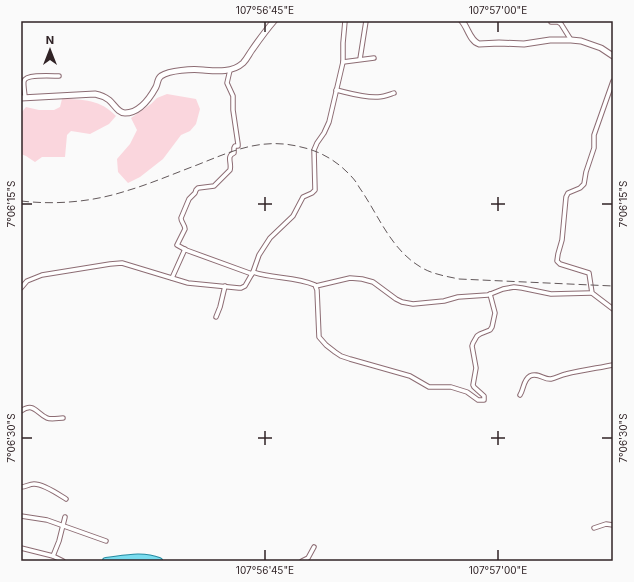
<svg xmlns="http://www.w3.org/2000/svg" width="634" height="582" font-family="Inter,sans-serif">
  <rect width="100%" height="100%" fill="#fafafa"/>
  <g fill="#fad6dd">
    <path d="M167,94L196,99L200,109L196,124L190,131L181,135L163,159L140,177L128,183L118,172L117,159L130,144L137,130L131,118L151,104L157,98Z"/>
    <path d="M62,99C83,99 101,100 116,116L109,124L90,134L71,131L67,135L65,157H42L35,162L26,156L21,154V113L26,107L39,110H54L60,107Z"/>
  </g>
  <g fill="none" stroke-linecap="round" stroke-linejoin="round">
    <g stroke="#8c6c73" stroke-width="5.5">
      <g id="street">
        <path d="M551,22H558L561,24L571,40"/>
        <path d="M360,59L366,21"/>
        <path d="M343,62L374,58"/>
        <path d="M230,70L227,83L233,96V110L238,144V146H235L234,148V153C226,156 232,163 230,170L214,186L198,188L196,190L195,193L189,199L181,218C181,222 185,225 185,229L177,245L186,250L252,274"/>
        <path d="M613,81L594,135V148L586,172L584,184L580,188L568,193L566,197L562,240L558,254L557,261L560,264L589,273L592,293L613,309"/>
        <path d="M336,90C349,93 364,98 378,97C383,97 388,95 394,93"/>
        <path d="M25,97C25,94 23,84 24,81C26,74 52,76 59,76"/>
        <path d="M253,272C273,279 295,276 315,285L317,290L319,337L326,345L335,352L341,356L350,359L410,376L429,387H451L467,392L478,400H484V396L474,387L473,385L476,368L472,346L473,343L477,336L480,334L490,330L492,327L495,313L490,294"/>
        <path d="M172,278L185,249"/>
        <path d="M316,286L350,278L362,279L373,282L396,299L402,302L413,304L444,301L458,297L488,295L503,289L514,287L522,288L551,294L591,293"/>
        <path d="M21,288L27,281L42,275L110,264L122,263L188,283L239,288H241L245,286L253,272L259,255L270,238L293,216L303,197L312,193L315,190L314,150L317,143L324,133L329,122L343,62V43L345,21"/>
        <path d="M216,317L220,307L225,286"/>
        <path d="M520,395C524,389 523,380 530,376C538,372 544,380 551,379C556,378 561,375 566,374C582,370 598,368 613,365"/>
        <path d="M21,411C34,402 36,413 47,418C51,420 59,418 63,418"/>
        <path d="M21,487C26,487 29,484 34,484C44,484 58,494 66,499"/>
        <path d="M21,516L47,520L106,541"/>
        <path d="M594,528L606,524L613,525"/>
        <path d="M21,548L53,556L63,561"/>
        <path d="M53,556L59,541L65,517"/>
        <path d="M302,561L308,558L314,547"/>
      </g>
    </g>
    <g stroke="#8c6c73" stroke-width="7">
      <g id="secondary">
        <path d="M462,21C468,28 470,41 479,44L499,43L524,44L550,40H571L581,41L601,48L613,56"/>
        <path d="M21,98L95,94C100,95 105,97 109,100C114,104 118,113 125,113C140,113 150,98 156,87C158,83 157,79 161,76C170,70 192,69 203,70C216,71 232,73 243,63C247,59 249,54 252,50C259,40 266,30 274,21"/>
      </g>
    </g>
    <g stroke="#268ca2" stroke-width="8">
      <path id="primary" d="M106,561C123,559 142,554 159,561"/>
    </g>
    <use href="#street" stroke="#fff" stroke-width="3.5"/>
    <use href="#secondary" stroke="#fff" stroke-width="5"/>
    <use href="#primary" stroke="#7adcef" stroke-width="6"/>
    <path stroke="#62585a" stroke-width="1" stroke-dasharray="8 4" stroke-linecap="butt" d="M21,201C56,205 92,202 126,191C150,184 173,174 197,165C232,151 262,137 301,147C320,151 337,161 350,175C354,179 357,183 359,187C378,214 390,248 419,266C431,274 445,276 459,279L613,286"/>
  </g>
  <path fill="none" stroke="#302326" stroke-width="1.5" d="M265,22V32M498,22V32M265,197V211M498,197V211M22,204H32M258,204H272M491,204H505M602,204H612M265,431V445M498,431V445M22,438H32M258,438H272M491,438H505M602,438H612M265,550V560M498,550V560"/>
  <rect width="634" height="582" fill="none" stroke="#fafafa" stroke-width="44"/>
  <g transform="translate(50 50)" stroke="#fafafa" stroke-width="3" paint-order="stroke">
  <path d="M0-3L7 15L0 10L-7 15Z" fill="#302326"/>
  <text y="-6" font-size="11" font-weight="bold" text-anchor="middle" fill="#302326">N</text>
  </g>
  <rect x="22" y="22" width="590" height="538" fill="none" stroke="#302326" stroke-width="1.5"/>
  <g font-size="10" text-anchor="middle" fill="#302326">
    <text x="265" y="14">107°56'45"E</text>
    <text x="498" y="14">107°57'00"E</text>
    <text transform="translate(11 204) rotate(-90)" y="4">7°06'15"S</text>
    <text transform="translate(623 204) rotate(-90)" y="4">7°06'15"S</text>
    <text transform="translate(11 438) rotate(-90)" y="4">7°06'30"S</text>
    <text transform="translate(623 438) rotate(-90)" y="4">7°06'30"S</text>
    <text x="265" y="574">107°56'45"E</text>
    <text x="498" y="574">107°57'00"E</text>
  </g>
</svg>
